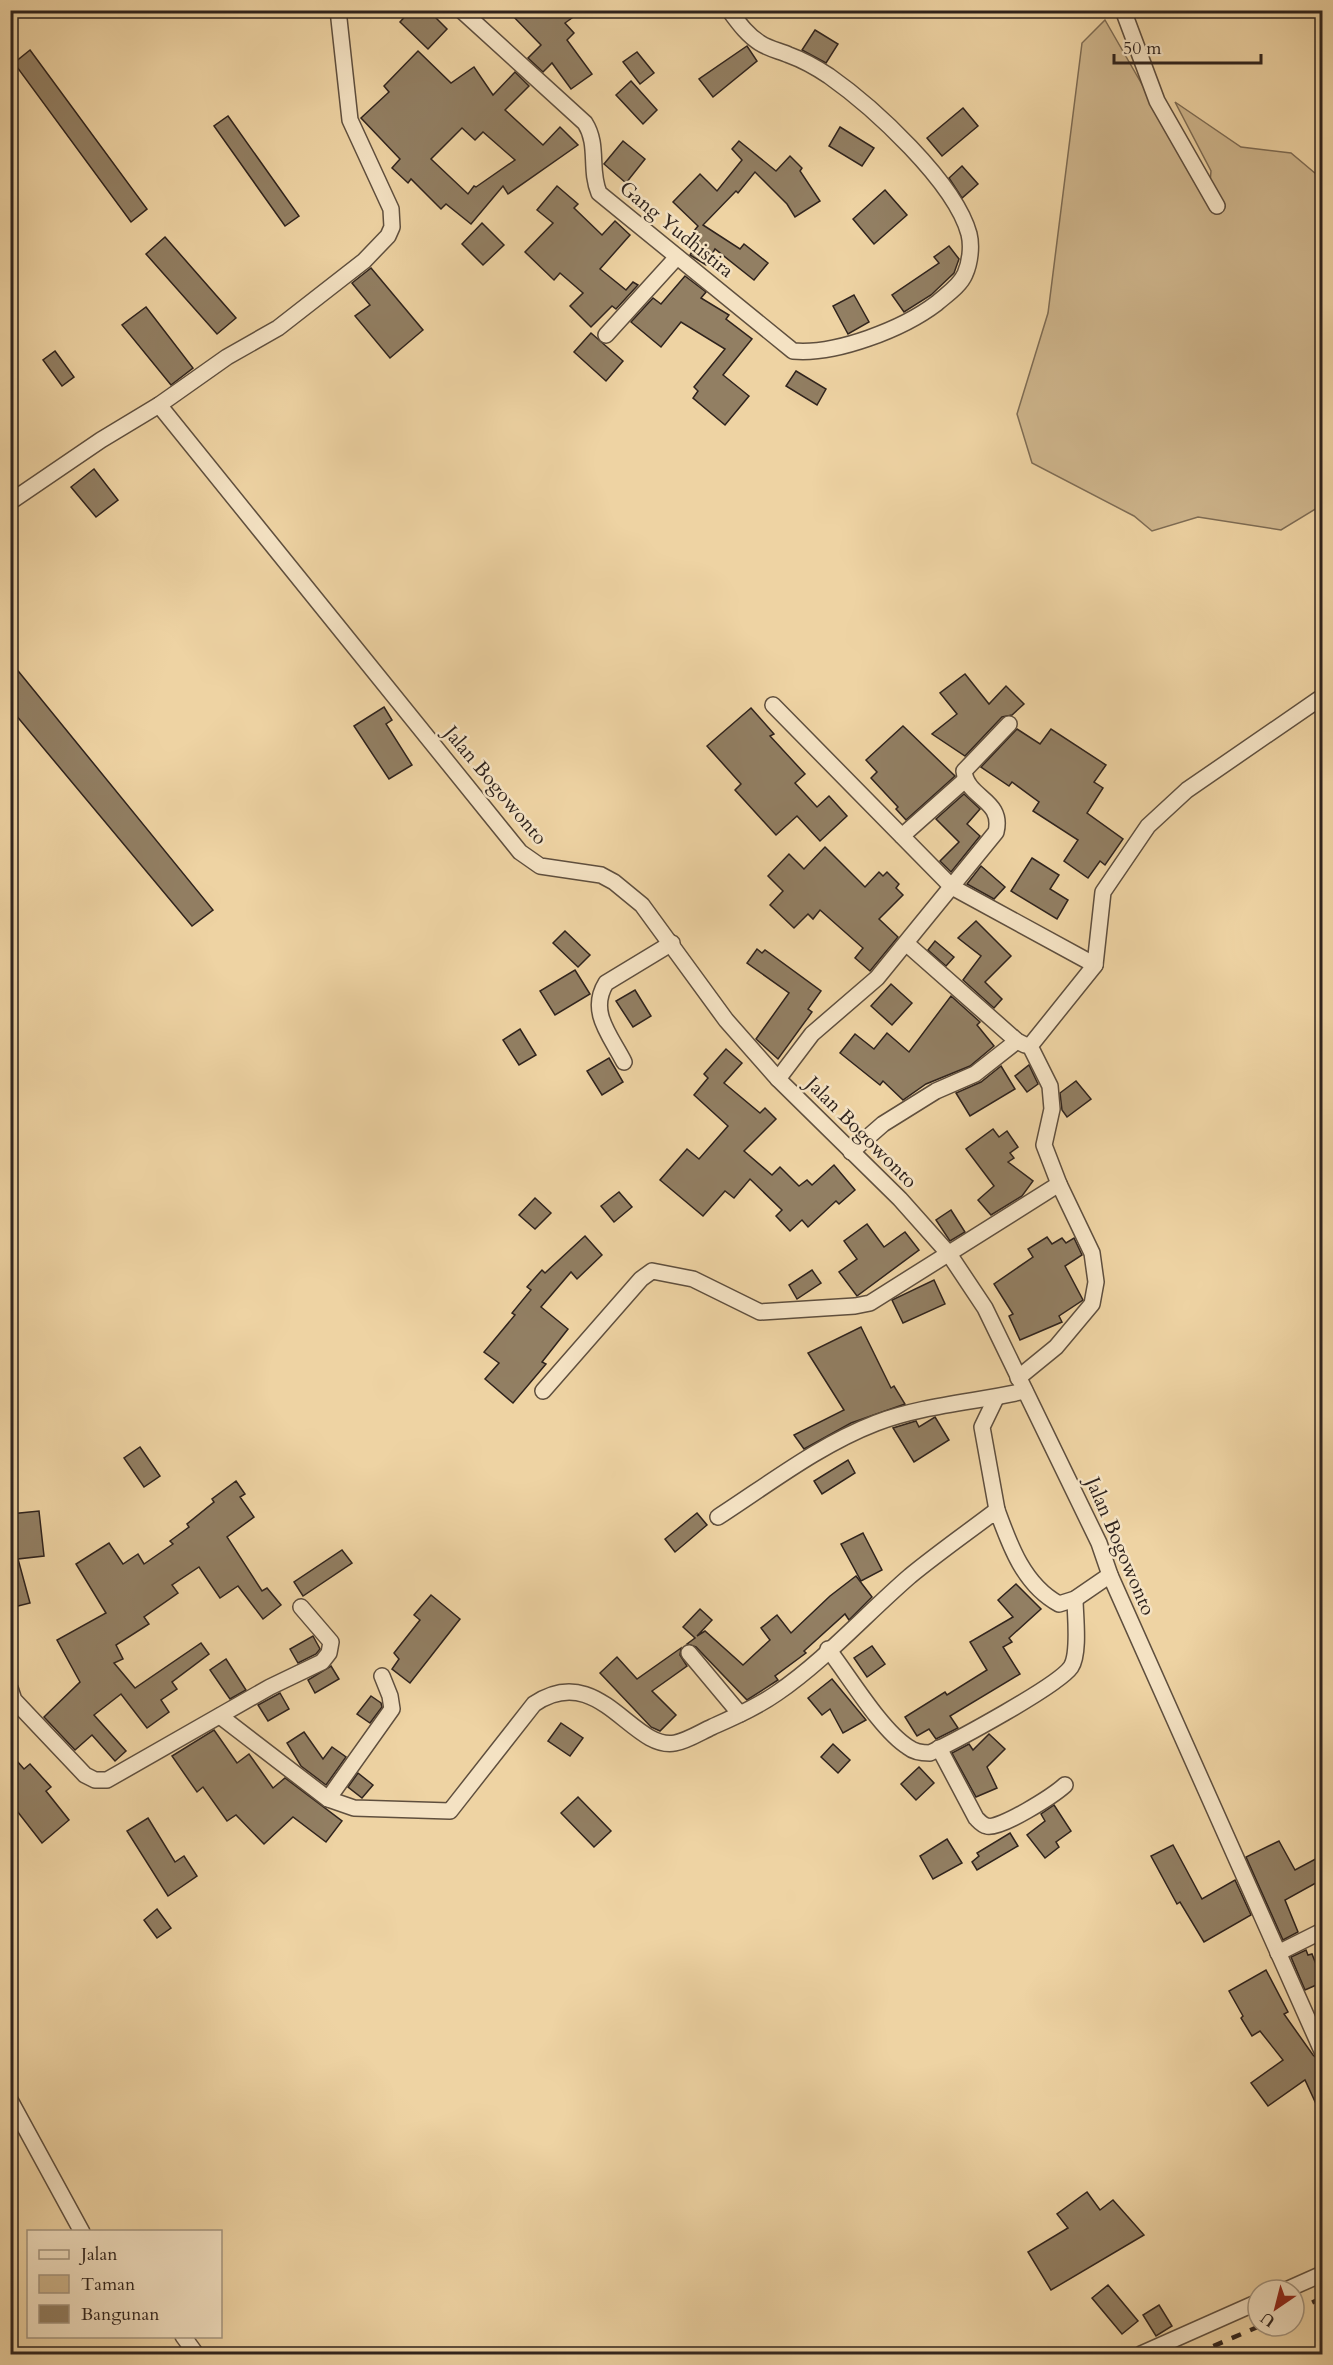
<svg xmlns="http://www.w3.org/2000/svg" width="1333" height="2365" font-family="Cardo,serif">
  <rect width="100%" height="100%" fill="#eed3a3"/>
  <filter id="stains"><feTurbulence type="fractalNoise" baseFrequency=".00333" numOctaves="4"/><feColorMatrix values="0 0 0 0 .2 0 0 0 0 .09 0 0 0 0 .02 0 0 0 .5 -.17"/></filter>
  <radialGradient id="worn" r=".72"><stop offset=".6" stop-color="#630" stop-opacity="0"/><stop offset="1" stop-color="#630" stop-opacity=".3"/></radialGradient>
  <path fill="#ceb58c" stroke="#7e6c54" stroke-width="1.5" d="M1105,20L1201,187L1210,183L1211,171L1175,102L1241,147L1291,153L1322,179V505L1281,530L1198,517L1152,531L1134,516L1032,463L1017,414L1048,313L1082,43Z"/>
  <g fill="#927f63" stroke="#2f231d" stroke-width="1.5" fill-rule="evenodd">
    <path d="M411,10H428L447,29L428,49L400,22Z"/>
    <path d="M507,10H583L565,23L574,33L567,40L592,74L571,89L552,63L543,72L528,58L541,45Z"/>
    <path d="M815,30L838,44L826,63L802,50Z"/>
    <path d="M747,46L757,61L713,97L699,79Z"/>
    <path d="M30,50L147,209L131,222L14,63Z"/>
    <path d="M418,51L451,83L474,67L493,95L515,72L529,86L505,110L543,145L560,127L578,145L508,194L503,186L471,224L446,204L441,209L411,179L408,183L392,168L400,159L361,118L389,92L384,86ZM462,128L475,140L483,132L515,160L476,187L474,186L468,194L431,159Z"/>
    <path d="M637,52L654,73L640,84L623,62Z"/>
    <path d="M631,81L657,110L643,124L616,95Z"/>
    <path d="M963,108L978,126L942,156L927,138Z"/>
    <path d="M228,116L299,216L285,226L214,126Z"/>
    <path d="M840,127L874,148L862,166L829,146Z"/>
    <path d="M623,141L645,159L626,183L604,164Z"/>
    <path d="M739,141L776,171L790,156L802,168L800,171L820,201L795,217L787,204L755,172L738,193L736,191L703,225L740,249L744,244L768,263L754,280L715,249L706,265L690,255L701,237L694,231L698,226L673,202L700,174L717,191L742,160L732,149Z"/>
    <path d="M962,166L978,184L962,198L949,178Z"/>
    <path d="M557,186L578,204L574,208L602,235L615,221L630,235L600,269L626,290L633,282L638,285L616,309L612,306L591,327L570,306L583,293L560,273L554,280L525,252L553,223L537,210Z"/>
    <path d="M885,190L907,215L874,244L853,219Z"/>
    <path d="M482,223L504,245L483,265L462,244Z"/>
    <path d="M165,237L236,318L217,334L146,254Z"/>
    <path d="M949,246L959,259L954,273L931,295L904,312L892,295L939,263L934,257Z"/>
    <path d="M371,268L423,330L390,358L355,316L370,305L352,283Z"/>
    <path d="M685,276L706,292L701,298L729,315L726,319L752,339L723,375L749,396L725,425L693,398L698,391L694,387L725,349L681,322L661,347L631,322L653,298L661,304Z"/>
    <path d="M854,295L869,322L848,334L833,306Z"/>
    <path d="M146,307L193,368L171,385L122,325Z"/>
    <path d="M591,333L623,361L606,381L574,352Z"/>
    <path d="M55,351L74,377L62,386L43,360Z"/>
    <path d="M796,371L826,389L817,405L786,386Z"/>
    <path d="M94,469L118,500L96,517L71,487Z"/>
    <path d="M10,661L213,910L192,926L10,708Z"/>
    <path d="M965,674L989,704L1006,686L1024,704L1012,715L1002,717L965,756L932,734L957,714L940,693Z"/>
    <path d="M384,707L392,720L386,724L412,765L389,779L354,726Z"/>
    <path d="M751,708L774,734L770,736L805,774L795,783L817,807L829,796L847,816L820,841L797,816L776,835L735,790L741,784L707,746Z"/>
    <path d="M903,726L955,776L906,820L896,809L898,807L871,778L877,772L866,760Z"/>
    <path d="M1017,729L1040,744L1051,729L1106,765L1094,782L1103,788L1087,813L1123,839L1105,865L1100,861L1088,878L1064,861L1078,840L1033,811L1039,802L1012,782L1009,786L981,767Z"/>
    <path d="M964,794L980,809L967,824L980,836L951,872L940,861L959,842L936,819Z"/>
    <path d="M825,847L865,887L879,872L883,876L887,872L899,884L896,888L903,895L879,919L898,937L870,971L855,958L863,948L820,910L813,919L808,914L794,928L770,905L783,891L768,876L789,854L804,869Z"/>
    <path d="M1032,858L1059,875L1050,889L1068,900L1057,919L1011,891Z"/>
    <path d="M981,866L1005,887L994,899L967,884Z"/>
    <path d="M976,921L1011,956L985,982L1002,999L994,1008L963,980L981,956L958,938Z"/>
    <path d="M565,931L590,955L578,967L553,943Z"/>
    <path d="M935,941L954,957L946,966L928,950Z"/>
    <path d="M757,949L762,953L765,950L821,991L808,1009L812,1012L778,1059L756,1039L789,993L747,963Z"/>
    <path d="M575,970L590,994L555,1015L540,991Z"/>
    <path d="M891,984L912,1003L892,1025L871,1006Z"/>
    <path d="M635,990L651,1016L633,1027L616,1001Z"/>
    <path d="M951,996L980,1022L977,1025L994,1046L970,1066L926,1084L903,1100L883,1081L880,1085L840,1053L855,1034L874,1049L887,1033L909,1052Z"/>
    <path d="M520,1029L536,1055L519,1065L503,1040Z"/>
    <path d="M726,1049L742,1063L724,1083L760,1113L765,1108L776,1119L744,1151L772,1175L780,1167L799,1186L807,1180L812,1185L834,1165L855,1190L839,1204L836,1201L808,1227L802,1220L790,1231L776,1216L782,1210L750,1179L734,1198L725,1191L703,1216L660,1180L687,1149L699,1159L728,1126L694,1095L708,1078L704,1074Z"/>
    <path d="M609,1058L623,1082L602,1095L587,1071Z"/>
    <path d="M1029,1065L1038,1084L1027,1092L1015,1076Z"/>
    <path d="M1001,1066L1015,1089L970,1116L956,1093L981,1082Z"/>
    <path d="M1076,1081L1091,1099L1067,1117L1062,1110L1060,1093Z"/>
    <path d="M993,1129L999,1137L1007,1131L1018,1147L1010,1153L1014,1158L1008,1162L1033,1181L1022,1196L991,1215L978,1200L994,1186L966,1149Z"/>
    <path d="M619,1192L632,1207L614,1222L601,1206Z"/>
    <path d="M535,1198L551,1213L535,1229L519,1215Z"/>
    <path d="M951,1210L965,1232L950,1241L936,1220Z"/>
    <path d="M867,1224L884,1247L905,1232L919,1250L857,1296L839,1272L857,1259L844,1241Z"/>
    <path d="M585,1236L602,1255L577,1279L571,1272L541,1307L568,1329L542,1362L546,1364L513,1403L485,1379L499,1363L484,1352L515,1315L512,1313L531,1290L527,1287L542,1270L545,1273Z"/>
    <path d="M1047,1237L1052,1244L1062,1238L1066,1243L1074,1238L1082,1255L1065,1266L1083,1300L1059,1316L1062,1322L1020,1340L1009,1316L1013,1314L994,1284L1033,1257L1028,1249Z"/>
    <path d="M812,1270L821,1283L797,1299L789,1285Z"/>
    <path d="M934,1280L945,1304L903,1323L892,1300Z"/>
    <path d="M861,1327L891,1388L894,1386L905,1404L851,1423L804,1449L794,1435L844,1410L808,1353Z"/>
    <path d="M935,1417L949,1440L914,1462L893,1428L916,1421L919,1427Z"/>
    <path d="M140,1447L160,1476L144,1487L124,1458Z"/>
    <path d="M848,1460L855,1473L822,1494L814,1481Z"/>
    <path d="M236,1481L245,1494L240,1497L254,1517L227,1537L262,1591L267,1588L281,1605L263,1619L238,1586L220,1598L199,1567L172,1585L178,1593L144,1617L149,1624L116,1645L123,1659L114,1663L135,1688L201,1643L209,1654L172,1682L177,1689L161,1700L169,1712L147,1728L121,1694L94,1715L126,1751L115,1761L92,1735L75,1750L44,1717L80,1682L57,1640L106,1613L76,1564L109,1543L123,1564L138,1554L144,1564L173,1544L170,1541L189,1527L187,1524L214,1502L212,1499Z"/>
    <path d="M39,1511L44,1556L18,1559L30,1603L10,1608V1551H13L10,1514Z"/>
    <path d="M697,1513L707,1525L675,1552L665,1539Z"/>
    <path d="M863,1533L882,1570L861,1581L841,1544Z"/>
    <path d="M342,1550L352,1563L303,1596L294,1582Z"/>
    <path d="M856,1576L872,1597L849,1620L845,1614L804,1651L806,1653L775,1676L778,1680L747,1700L696,1647L687,1644L695,1638L683,1627L700,1609L712,1620L697,1636L705,1631L743,1665L770,1640L761,1628L777,1615L791,1633L830,1596Z"/>
    <path d="M1016,1584L1041,1609L1009,1638L1012,1642L1003,1647L1020,1674L950,1716L958,1728L936,1739L929,1729L917,1736L905,1717L945,1692L947,1695L987,1670L970,1642L1013,1617L998,1600Z"/>
    <path d="M431,1595L460,1619L410,1683L392,1669L399,1659L394,1653L420,1620L414,1615Z"/>
    <path d="M313,1636L320,1649L316,1654L298,1663L290,1649Z"/>
    <path d="M872,1646L885,1664L867,1677L854,1658Z"/>
    <path d="M681,1648L680,1655L687,1666L652,1691L676,1715L660,1731L651,1727L600,1673L617,1657L637,1679Z"/>
    <path d="M226,1659L246,1690L230,1699L210,1670Z"/>
    <path d="M331,1666L339,1679L315,1693L308,1680Z"/>
    <path d="M832,1679L866,1720L843,1733L830,1709L822,1715L808,1698Z"/>
    <path d="M280,1693L289,1709L268,1721L258,1705Z"/>
    <path d="M371,1696L381,1703L382,1707L370,1723L357,1714Z"/>
    <path d="M561,1723L583,1738L570,1756L548,1741Z"/>
    <path d="M214,1730L237,1763L249,1754L273,1788L285,1778L342,1821L326,1842L293,1817L264,1844L236,1815L227,1821L203,1787L197,1792L172,1756Z"/>
    <path d="M304,1732L323,1759L332,1747L346,1757L326,1785L301,1766L287,1743Z"/>
    <path d="M989,1734L1005,1749L987,1767L997,1788L976,1797L952,1753L969,1744L973,1750Z"/>
    <path d="M833,1744L850,1760L838,1773L821,1757Z"/>
    <path d="M10,1753L24,1769L30,1764L51,1787L46,1791L69,1820L42,1843L10,1802Z"/>
    <path d="M919,1767L934,1783L916,1800L901,1784Z"/>
    <path d="M358,1773L373,1785L362,1798L348,1787Z"/>
    <path d="M578,1797L611,1831L594,1847L561,1813Z"/>
    <path d="M1054,1805L1071,1831L1056,1842L1059,1847L1045,1858L1027,1835L1045,1821L1041,1814Z"/>
    <path d="M148,1818L175,1862L184,1856L197,1876L168,1896L127,1831Z"/>
    <path d="M1010,1833L1018,1846L977,1870L972,1862L979,1856L977,1853Z"/>
    <path d="M947,1839L962,1863L933,1879L920,1856Z"/>
    <path d="M1279,1841L1295,1870L1323,1855V1879L1285,1900L1298,1932L1283,1940L1246,1857Z"/>
    <path d="M1173,1845L1202,1899L1235,1880L1251,1915L1204,1942L1180,1902L1177,1904L1151,1856Z"/>
    <path d="M157,1909L171,1928L157,1938L144,1920Z"/>
    <path d="M1306,1950L1308,1955L1312,1954L1323,1982L1305,1990L1291,1957Z"/>
    <path d="M1266,1970L1288,2012L1284,2014L1313,2055L1320,2061L1318,2063L1323,2070V2119L1305,2080L1268,2106L1251,2083L1283,2060L1260,2031L1252,2036L1241,2018L1243,2016L1229,1991Z"/>
    <path d="M1087,2192L1100,2210L1113,2200L1144,2235L1051,2290L1028,2252L1068,2228L1057,2214Z"/>
    <path d="M1108,2285L1138,2321L1122,2334L1092,2298Z"/>
    <path d="M1159,2305L1172,2326L1156,2336L1143,2315Z"/>
  </g>
  <g fill="none" stroke-linecap="round" stroke-linejoin="round">
    <g stroke="#5f4f3e" stroke-width="18">
      <g id="minor">
        <path d="M461,10L585,123C599,145 589,169 599,193L793,351C836,355 903,329 937,303C946,295 960,286 965,274C970,263 972,246 969,234C955,182 873,107 829,76C817,68 803,60 789,55C780,51 769,49 760,43C747,35 738,22 729,10"/>
        <path d="M1123,10L1157,101L1217,206"/>
        <path d="M606,335L677,257"/>
        <path d="M159,405L520,852L540,866L601,875L614,882L642,905L726,1020L778,1079L900,1199L949,1254L985,1308L1099,1543L1110,1575L1322,2051"/>
        <path d="M10,502L101,440L159,405L227,357L278,328L364,261L388,236L392,227L391,209L350,120L338,10"/>
        <path d="M773,705L952,887L1095,965"/>
        <path d="M902,836L965,780"/>
        <path d="M907,944L1017,1041L1025,1045"/>
        <path d="M624,1062C611,1036 588,1012 606,983L672,943"/>
        <path d="M778,1079L812,1034L877,978L996,832C1004,799 967,799 964,771L1009,724"/>
        <path d="M851,1152L883,1124L936,1091L975,1074L1017,1041"/>
        <path d="M1018,1378L1056,1347L1092,1304L1096,1282L1092,1253L1059,1184L1044,1145L1052,1109L1050,1086L1030,1046L1095,965L1103,892L1148,826L1187,790L1322,697"/>
        <path d="M543,1391L641,1279L652,1271L693,1279L760,1312L855,1306L870,1303L1059,1184"/>
        <path d="M996,1398L982,1427L997,1510"/>
        <path d="M718,1517C769,1484 819,1445 876,1423C923,1405 976,1402 1025,1391"/>
        <path d="M828,1649C849,1676 881,1730 908,1747C914,1752 922,1753 930,1753C955,1741 1058,1686 1071,1667C1080,1653 1075,1615 1075,1599"/>
        <path d="M689,1653L740,1714"/>
        <path d="M10,1688L14,1700L85,1775L95,1780H107L270,1687L322,1662L329,1653L331,1642L301,1607"/>
        <path d="M220,1716L328,1799L354,1808L450,1811L534,1704C599,1660 632,1751 675,1743C687,1741 701,1732 712,1727C734,1717 757,1707 777,1693C825,1660 866,1614 910,1576C938,1553 968,1532 997,1510C1010,1546 1024,1585 1059,1604L1075,1599L1110,1575"/>
        <path d="M939,1748L976,1818C979,1821 982,1825 987,1826C1000,1830 1054,1795 1065,1785"/>
        <path d="M328,1799L392,1709L390,1696L382,1676"/>
        <path d="M1278,1953L1322,1931"/>
        <path d="M10,2100L82,2232"/>
        <path d="M1286,2290L1322,2274"/>
        <path d="M183,2336L196,2354"/>
        <path d="M1141,2354L1258,2302"/>
      </g>
    </g>
    <use href="#minor" stroke="#f4e2c3" stroke-width="15"/>
    <g stroke="#2f231d" stroke-width="4.5" stroke-dasharray="10 10" stroke-linecap="butt">
      <path d="M1294,2311L1322,2298"/>
      <path d="M1195,2354L1260,2326"/>
    </g>
  </g>
  <g text-anchor="middle" stroke-width="5" stroke-linejoin="round" paint-order="stroke">
    <g font-size="20" fill="#2f231d" stroke="#f4e2c3">
      <text transform="translate(677 229) rotate(39)" y="7">Gang Yudhistira</text>
      <text transform="translate(496 785) rotate(50)" y="7">Jalan Bogowonto</text>
      <text transform="translate(862 1132) rotate(45)" y="7">Jalan Bogowonto</text>
      <text transform="translate(1121 1546) rotate(67)" y="7">Jalan Bogowonto</text>
    </g>
  </g>
  <rect width="1333" height="2365" fill="none" stroke="#eed3a3" stroke-width="36"/>
  <rect x="12" y="12" width="1309" height="2341" fill="none" stroke="#2f231d" stroke-width="3"/>
  <rect x="18" y="18" width="1297" height="2329" fill="none" stroke="#2f231d" stroke-width="1.5"/>
  <rect x="27" y="2230" width="195" height="108" fill="#f4e2c3" stroke="#a59681" stroke-width="1.5"/>
  <rect x="39" y="2250" width="30" height="9" fill="#f4e2c3" stroke="#a59681" stroke-width="1.5"/>
  <text x="81" y="2260" font-size="18" fill="#2f231d">Jalan</text>
  <rect x="39" y="2275" width="30" height="18" fill="#ceb58c" stroke="#a59681" stroke-width="1.5"/>
  <text x="81" y="2290" font-size="18" fill="#2f231d">Taman</text>
  <rect x="39" y="2305" width="30" height="18" fill="#927f63" stroke="#a59681" stroke-width="1.5"/>
  <text x="81" y="2320" font-size="18" fill="#2f231d">Bangunan</text>
  <g transform="translate(1276 2308) rotate(215)"><circle r="28" fill="#f4e2c3" stroke="#a59681" stroke-width="1.5"/>
  <path d="M0-4.5L10 22L0 15L-10 22Z" fill="#8f2418"/>
  <text y="-9" font-size="16" font-weight="bold" text-anchor="middle" fill="#2f231d">U</text>
  </g>
  <path d="M1114 54v9h147v-9" fill="none" stroke="#2f231d" stroke-width="3"/>
  <text x="1123" y="54" font-size="18" fill="#2f231d" stroke="#f4e2c3" stroke-width="4.5" paint-order="stroke">50 m</text>
  <rect width="100%" height="100%" filter="url(#stains)"/>
  <rect width="100%" height="100%" fill="url(#worn)"/>
</svg>
